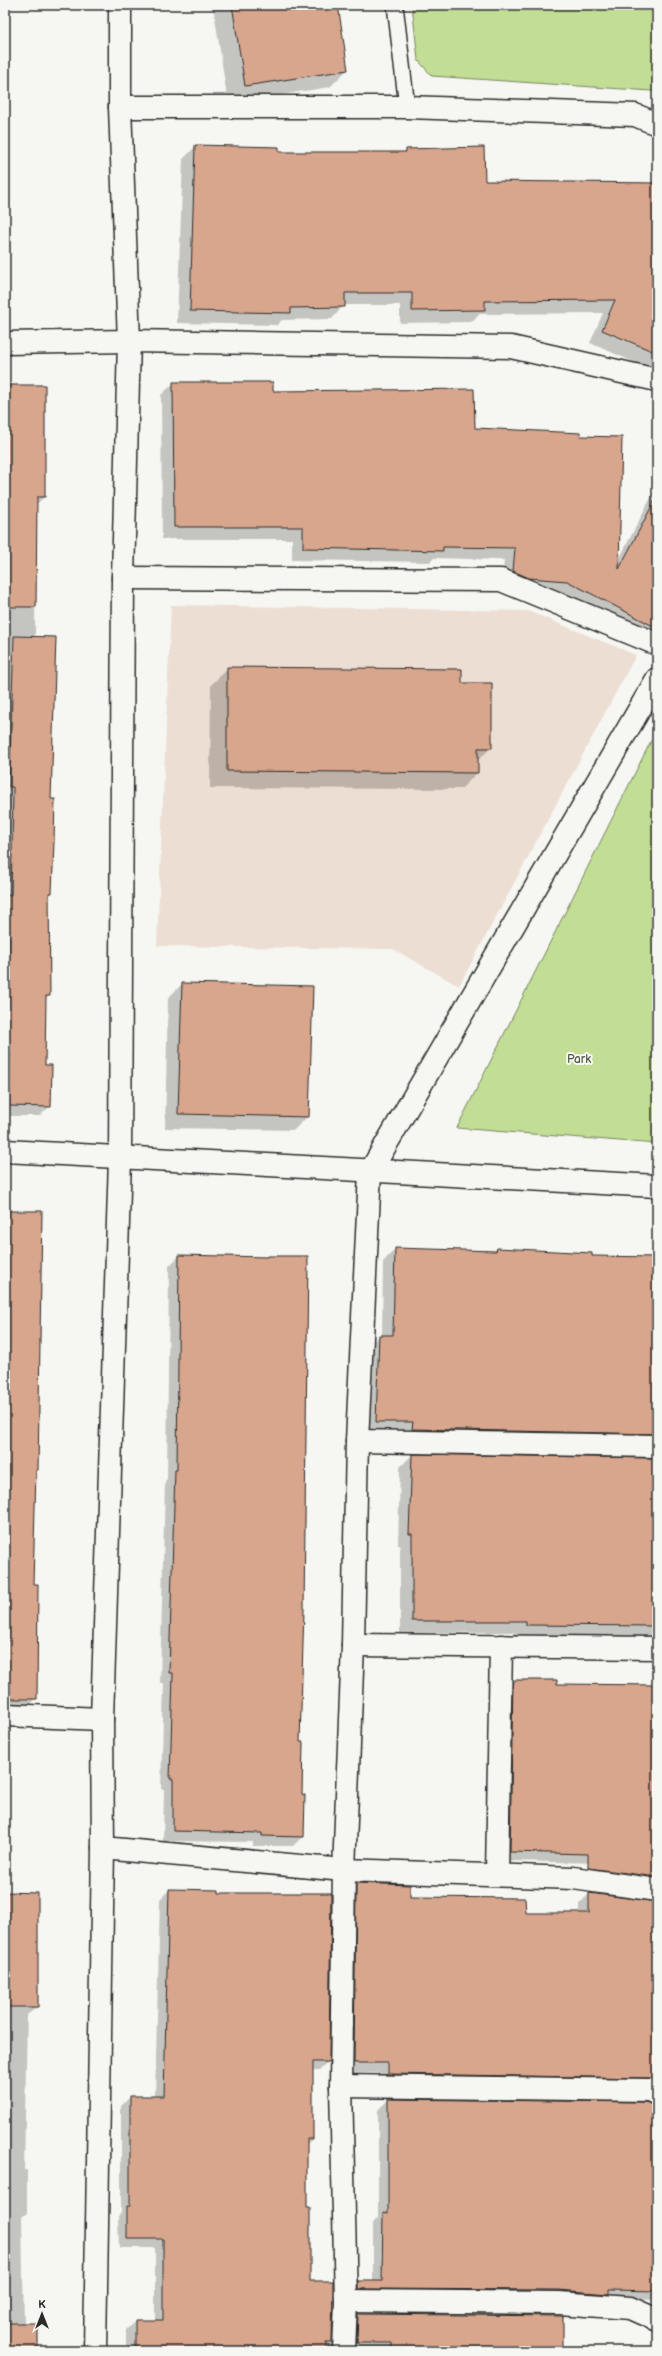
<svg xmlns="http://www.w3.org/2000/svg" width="662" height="2356" font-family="'Balsamiq Sans',sans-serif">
  <rect width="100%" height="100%" fill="#f6f6f2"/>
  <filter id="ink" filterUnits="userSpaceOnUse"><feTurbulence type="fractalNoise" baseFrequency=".025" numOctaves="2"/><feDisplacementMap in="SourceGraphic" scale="8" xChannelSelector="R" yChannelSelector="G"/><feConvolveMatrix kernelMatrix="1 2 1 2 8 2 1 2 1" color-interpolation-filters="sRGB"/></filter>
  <g filter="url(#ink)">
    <path fill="#edded3" d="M171,605L528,611L636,655L459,986L393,949L157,946Z"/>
    <g fill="#c2de95" stroke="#768460">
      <path d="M412,5H657V93L652,91L432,76L418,60Z"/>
      <path d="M657,729V1144L457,1128Z"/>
    </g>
    <g fill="#0003">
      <path d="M213,5H337L347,70L330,87L228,103Z"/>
      <path d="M5,19H9L7,180L5,182Z"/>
      <path d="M196,146L278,153H403L406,150L484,182L657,184V372L590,343L603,313L480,314L471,322L400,323V305H344L332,319L282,320L277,325L177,323L183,159Z"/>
      <path d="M174,383L272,392L474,428L579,437L618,561L657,486V617L653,625L641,637L502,583L504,560L434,558L430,562L292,560V539H162L161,395Z"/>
      <path d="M5,386L44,497L36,505L35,637L50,800L51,893L48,896L49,996L45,999L44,1066L50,1106L40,1116H5Z"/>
      <path d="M228,668L461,684L491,748L477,761V773L461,789L210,788L211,685Z"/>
      <path d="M182,984L308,1116L294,1130L165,1128L168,998Z"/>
      <path d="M5,1211L32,1585L36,1699L25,1709H5Z"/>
      <path d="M395,1249L495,1252L497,1249L591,1257L657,1258V1457L365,1433L367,1348L379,1336H382L383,1262Z"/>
      <path d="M179,1256L265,1258L267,1257L303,1836L293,1846H253V1842L163,1841L164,1789H161L164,1683H160L165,1481L167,1479L169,1266Z"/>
      <path d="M412,1455L657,1460V1638L514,1637V1632L400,1633V1545H398L400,1467Z"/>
      <path d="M513,1681L556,1685L657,1687V1864L500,1861L503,1691Z"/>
      <path d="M357,1884L409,1898L525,1914H579V1904L589,1894L657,1903V2088L378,2084V2073H344L346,1894Z"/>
      <path d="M169,1890L218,1894L328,2062L319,2071H312V2139L306,2145V2208L309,2282H332V2351H126V2330L135,2321H155V2248H119L118,2216L121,2213V2106L130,2097H155L160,1899Z"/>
      <path d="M5,1893L37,2007L27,2015L24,2170H27V2213L22,2217L24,2324L37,2351H5Z"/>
      <path d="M388,2100L635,2103L657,2113V2300L349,2291L358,2282H373V2223L378,2218V2110Z"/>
      <path d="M358,2315L562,2351H347L350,2324Z"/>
    </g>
    <g fill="#d8a68c" stroke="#2b2b2b">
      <path d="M232,5H338L348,70L245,86Z"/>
      <path d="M195,145L279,147V152H406V149L484,147L485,181L657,183V353L602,330L615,300L485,301V310L412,311V293H345V307L291,308V313L190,311Z"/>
      <path d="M173,382H273V391L474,389L475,428L581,433L580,436L622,437L619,569L657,496V628L567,581L529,578L513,571L515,548L443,547V551L303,548V527H174Z"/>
      <path d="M5,385H45V497H37L36,607H5Z"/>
      <path d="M14,636L56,637L51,799H55L54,841L52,893H49L50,996H46L45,1065H52L51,1107L9,1106L10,1052H5V1010H7L9,937H6L7,895H11L12,851L13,787H9Z"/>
      <path d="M227,667L462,669V683H492V748H478V773L227,771Z"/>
      <path d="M182,983L313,986L309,1117L178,1114Z"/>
      <path d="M5,1211H42L38,1470H36L33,1584H38L37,1699H5Z"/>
      <path d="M395,1248L496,1251L497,1248L592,1253V1256L657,1257V1434L412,1429L413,1422H376L379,1335H393Z"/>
      <path d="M179,1255L267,1257V1256H308L304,1610L300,1742H303L302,1794L305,1795L304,1837L262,1836V1833L173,1831V1779H170L173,1673H169L175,1470H177Z"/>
      <path d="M412,1454L657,1458V1626L526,1625V1621H412V1534H409Z"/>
      <path d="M513,1680H557V1684L657,1685V1877L588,1868V1854L510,1852Z"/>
      <path d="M356,1883L410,1885V1897L525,1898L526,1913H589V1893L657,1902V2080L649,2078L388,2074V2063H354Z"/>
      <path d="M169,1889L219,1890V1893H331L329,2062H313V2139H307V2207H310V2281H333L332,2343H326V2351H165V2348H135V2320H163V2239H127V2206H130V2096H164Z"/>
      <path d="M5,1892L38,1893V2007H5Z"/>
      <path d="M388,2099L646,2102L657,2106L655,2160L657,2291L609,2290V2294L559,2290L358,2289V2281H382L383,2212L388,2213Z"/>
      <path d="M358,2314L563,2316V2351H392V2343H357Z"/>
      <rect x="5" y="2323" width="33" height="28"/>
    </g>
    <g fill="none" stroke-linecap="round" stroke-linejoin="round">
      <g stroke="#2b2b2b" stroke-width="18">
        <path id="service" d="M395,5L407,107"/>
      </g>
      <g stroke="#2b2b2b" stroke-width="25">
        <g id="minor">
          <path d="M120,5V107"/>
          <path d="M5,343L129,341L511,347L657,380"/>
          <path d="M123,578L501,580L657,644"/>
          <path d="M5,1151L657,1186"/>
          <path d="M357,1441L657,1446"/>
          <path d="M353,1645L657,1648"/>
          <path d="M5,1715L102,1719"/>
          <path d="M103,1848L344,1870L573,1878L657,1890"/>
          <path d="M497,1875L501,1646"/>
          <path d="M341,2086L649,2090L657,2094"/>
          <path d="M346,2301L559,2303L630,2308L657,2320"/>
          <path d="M95,2351L103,1848L102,1719L120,1159L123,578L129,341L120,107H407L635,115L657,124"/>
          <path d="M344,2351L346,2301L341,2086L344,1870L353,1645L357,1441L370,1172L657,679"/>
        </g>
      </g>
      <use href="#service" stroke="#f6f6f2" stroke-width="15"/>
      <use href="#minor" stroke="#f6f6f2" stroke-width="22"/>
    </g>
  </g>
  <g text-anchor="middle" stroke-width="4" stroke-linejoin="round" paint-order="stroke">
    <g font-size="12" fill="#515846" stroke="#f6f6f2">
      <text x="579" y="1063">Park</text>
    </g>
  </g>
  <rect width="662" height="2356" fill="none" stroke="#f6f6f2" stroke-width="20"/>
  <rect x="10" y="10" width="642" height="2336" fill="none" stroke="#2b2b2b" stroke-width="1.5" filter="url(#ink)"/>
  <g transform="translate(42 2314)" stroke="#f6f6f2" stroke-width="3" paint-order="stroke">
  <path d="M0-3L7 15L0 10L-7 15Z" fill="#2b2b2b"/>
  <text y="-6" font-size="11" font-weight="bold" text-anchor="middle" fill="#2b2b2b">K</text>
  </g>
</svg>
